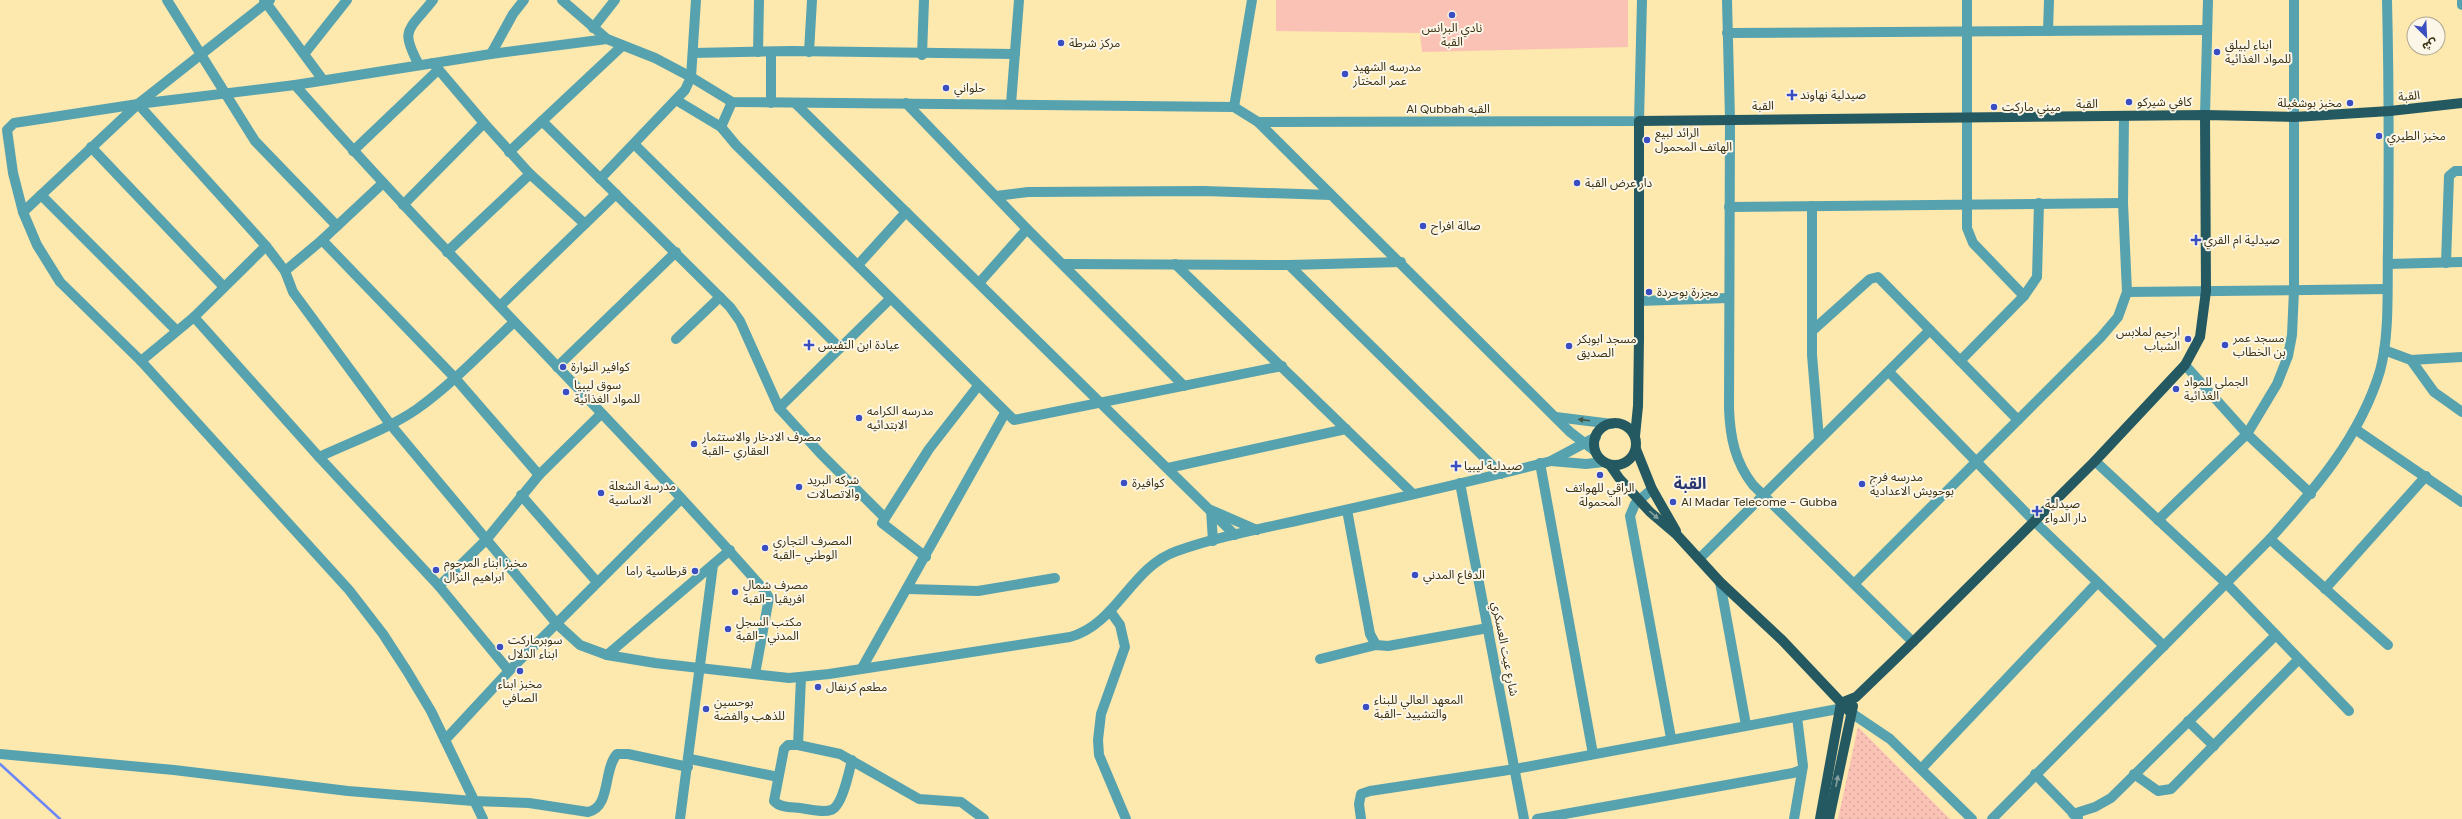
<svg xmlns="http://www.w3.org/2000/svg" width="2462" height="819" font-family="'DM Sans','Noto Sans Arabic',sans-serif">
  <defs>
    <pattern id="garden-dots" width="8" height="8" patternUnits="userSpaceOnUse"><rect width="8" height="8" fill="#fac1b5"/><path d="M2 2h.1M6 6h.1" fill="none" stroke="#d7a69b" stroke-width="1.8" stroke-linecap="round"/></pattern>
  </defs>
  <rect width="100%" height="100%" fill="#fde8ad"/>
  <path fill="#fac1b5" d="M1276,0H1628V47L1422,52L1420,33L1276,31Z"/>
  <path fill="url(#garden-dots)" d="M1858,727L1950,819H1838Z"/>
  <g fill="none" stroke-linecap="round" stroke-linejoin="round">
    <path stroke="#6c87f8" stroke-width="2.5" d="M0,764L60,819"/>
    <g stroke="#57a2af" stroke-width="10">
      <path d="M167,0L255,141L337,226"/>
      <path d="M264,0L323,80"/>
      <path d="M562,0L607,39L655,58L691,77L732,102L1234,107L1258,122L1570,432L1595,451"/>
      <path d="M1727,0L1730,119L1729,408C1730,437 1735,462 1753,485L1913,642"/>
      <path d="M1967,0V228L1973,243L2024,296"/>
      <path d="M2462,0V5"/>
      <path d="M593,28L615,0"/>
      <path d="M2048,31L2049,0"/>
      <path d="M1727,33L2207,30"/>
      <path d="M758,52L759,0"/>
      <path d="M809,52L812,0"/>
      <path d="M305,53L347,0"/>
      <path d="M693,53L792,51L1015,54"/>
      <path d="M491,54L513,14L524,0"/>
      <path d="M922,55L924,0"/>
      <path d="M433,63L484,123L530,174L585,224"/>
      <path d="M419,65C399,28 409,31 433,0"/>
      <path d="M295,85C447,258 613,418 765,591L769,598L755,674"/>
      <path d="M676,100L721,127L736,145L1014,420L1282,366"/>
      <path d="M771,103V52"/>
      <path d="M906,103L1027,229L1184,386"/>
      <path d="M138,104L266,246L285,271L293,292L390,424L557,624L580,645L607,655L655,663L789,678L829,674L1070,637C1117,624 1131,567 1177,551C1219,536 1265,528 1309,518C1390,500 1471,482 1551,461L1596,437"/>
      <path d="M796,104L1235,535"/>
      <path d="M1011,104L1019,0"/>
      <path d="M1234,107L1252,0"/>
      <path d="M2205,115L2208,0"/>
      <path d="M542,121L730,307L740,321L779,408L820,453L885,518"/>
      <path d="M1258,122L1639,121L1642,0"/>
      <path d="M721,127L732,102"/>
      <path d="M634,144L840,348"/>
      <path d="M91,147L223,286"/>
      <path d="M353,151L438,70"/>
      <path d="M509,152L622,46"/>
      <path d="M600,179L685,90L691,77L696,0"/>
      <path d="M41,195L176,330"/>
      <path d="M996,196L1028,192L1204,191L1331,195"/>
      <path d="M403,205L484,123"/>
      <path d="M1812,206V355L1819,439"/>
      <path d="M1729,207L2123,203"/>
      <path d="M23,212L138,104L270,0"/>
      <path d="M322,240L455,378L539,475"/>
      <path d="M447,252L530,174"/>
      <path d="M2446,263L2449,176L2455,171H2462"/>
      <path d="M1065,264L1289,265L1401,262"/>
      <path d="M1175,264L1413,494"/>
      <path d="M2388,264L2462,262"/>
      <path d="M858,265L906,212"/>
      <path d="M1289,265L1501,474"/>
      <path d="M285,271L322,240L383,183"/>
      <path d="M980,282L1027,229"/>
      <path d="M2127,292L2387,289"/>
      <path d="M1639,301L1728,298"/>
      <path d="M500,306L616,194"/>
      <path d="M194,317L319,457L439,586L509,671"/>
      <path d="M1812,331L1870,279L1878,277L2018,420"/>
      <path d="M676,339L720,297"/>
      <path d="M2384,350L2411,360L2462,357"/>
      <path d="M2411,360L2434,392L2462,412"/>
      <path d="M141,361L194,317L266,246"/>
      <path d="M1960,361L2024,296L2037,277L2039,203"/>
      <path d="M2185,365L2247,434L2311,494"/>
      <path d="M557,367L676,252"/>
      <path d="M1889,372L2035,522L2164,646"/>
      <path d="M779,408L890,299"/>
      <path d="M1556,417L1612,424"/>
      <path d="M2355,429L2462,502"/>
      <path d="M319,457C351,442 388,429 417,409C452,384 483,351 514,322"/>
      <path d="M1551,461L1586,464L1603,462"/>
      <path d="M2095,461L2227,584L2349,711"/>
      <path d="M1540,463L1593,754"/>
      <path d="M1168,468L1346,429"/>
      <path d="M1460,483L1524,819"/>
      <path d="M1652,489L1635,504L1630,516L1671,738"/>
      <path d="M521,495L597,582"/>
      <path d="M1347,510L1370,634L1376,645"/>
      <path d="M2158,520L2247,434L2277,384L2288,356L2292,335L2294,290V0"/>
      <path d="M2270,539L2388,645"/>
      <path d="M1213,541L1211,510L1257,530"/>
      <path d="M926,557L882,523L929,449L978,386"/>
      <path d="M1699,559L1930,330"/>
      <path d="M1720,582L1746,725"/>
      <path d="M1855,583L2101,337L2118,317L2127,292L2123,203L2124,117"/>
      <path d="M439,586L486,540L539,475L601,414"/>
      <path d="M908,589L978,591L1055,578"/>
      <path d="M2325,589L2426,476"/>
      <path d="M1110,611L1120,625L1125,647L1101,714L1098,740L1099,755L1126,819"/>
      <path d="M607,655L730,550"/>
      <path d="M1320,659L1376,645L1388,646L1488,628"/>
      <path d="M862,668L1005,413"/>
      <path d="M1850,712L1890,739L1972,819"/>
      <path d="M2188,721L2214,746"/>
      <path d="M445,740L509,671L681,499"/>
      <path d="M798,745L801,678"/>
      <path d="M0,754L174,770L348,791L473,801L529,803L588,812C611,808 603,769 617,754H628L688,767"/>
      <path d="M690,759L778,777"/>
      <path d="M852,760C849,772 842,807 831,810C822,813 809,809 800,808C792,807 780,808 774,801L784,749L788,745H798L840,754L919,799L961,802L984,819"/>
      <path d="M1922,768L2097,583"/>
      <path d="M2035,774L2078,818"/>
      <path d="M2134,774L2158,791L2171,789L2298,660"/>
      <path d="M2073,814L2095,807L2111,798L2276,635"/>
      <path d="M483,819L431,711L407,671L383,634L349,590L141,361L60,282L37,245L23,212L13,173L7,130L14,123L138,104L295,85L491,54L607,39"/>
      <path d="M680,819L713,565"/>
      <path d="M1361,819L1359,804L1361,794L1370,791L1515,769L1838,709"/>
      <path d="M1537,819L1793,773L1801,770"/>
      <path d="M1794,819L1803,766L1797,717"/>
      <path d="M1992,819L2270,539C2315,489 2360,437 2380,371C2390,334 2387,286 2388,248C2389,165 2389,83 2387,0"/>
    </g>
    <g stroke="#245962" stroke-width="10">
      <circle cx="1615" cy="444" r="21"/>
      <path d="M1635,436L1638,406L1639,339V121L2205,115L2294,117L2390,111L2462,103"/>
      <path d="M1636,449L1652,489L1676,531"/>
      <path d="M1610,465L1619,478L1650,512L1677,535L1720,582L1782,640L1850,712"/>
      <path d="M1820,819L1841,703L1856,697L1913,642L2095,461L2185,365L2200,337L2206,291L2205,115"/>
      <path d="M1829,819L1853,706"/>
    </g>
  </g>
  <defs><path id="oneway-solid" d="M-6-.8H1V-3.2L6.5 0L1 3.2V.8H-6Z"/></defs>
  <use fill="#445848" href="#oneway-solid" transform="translate(1584 420) rotate(-173)"/>
  <g fill="#85a09e">
    <use href="#oneway-solid" transform="translate(1654 515) rotate(41)"/>
    <use href="#oneway-solid" transform="translate(1837 781) rotate(-79)"/>
  </g>
  <g fill="#3b4ec1" stroke="#fbf6e8" stroke-width="1.5">
    <circle cx="1452" cy="15" r="4"/>
    <circle cx="1061" cy="43" r="4"/>
    <circle cx="2217" cy="52" r="4"/>
    <circle cx="1345" cy="74" r="4"/>
    <circle cx="946" cy="88" r="4"/>
    <path d="M1790 89h4v4h4v4h-4v4h-4v-4h-4v-4h4z"/>
    <circle cx="2129" cy="102" r="4"/>
    <circle cx="2350" cy="103" r="4"/>
    <circle cx="1994" cy="107" r="4"/>
    <circle cx="2379" cy="136" r="4"/>
    <circle cx="1647" cy="140" r="4"/>
    <circle cx="1577" cy="183" r="4"/>
    <circle cx="1423" cy="226" r="4"/>
    <path d="M2194 234h4v4h4v4h-4v4h-4v-4h-4v-4h4z"/>
    <circle cx="1649" cy="292" r="4"/>
    <circle cx="2188" cy="339" r="4"/>
    <path d="M807 339h4v4h4v4h-4v4h-4v-4h-4v-4h4z"/>
    <circle cx="2225" cy="345" r="4"/>
    <circle cx="1569" cy="346" r="4"/>
    <circle cx="563" cy="367" r="4"/>
    <circle cx="2176" cy="389" r="4"/>
    <circle cx="566" cy="392" r="4"/>
    <circle cx="859" cy="418" r="4"/>
    <circle cx="694" cy="444" r="4"/>
    <path d="M1454 460h4v4h4v4h-4v4h-4v-4h-4v-4h4z"/>
    <circle cx="1600" cy="475" r="4"/>
    <circle cx="1124" cy="483" r="4"/>
    <circle cx="1862" cy="484" r="4"/>
    <circle cx="799" cy="487" r="4"/>
    <circle cx="601" cy="493" r="4"/>
    <circle cx="1673" cy="502" r="4"/>
    <path d="M2035 505h4v4h4v4h-4v4h-4v-4h-4v-4h4z"/>
    <circle cx="765" cy="548" r="4"/>
    <circle cx="436" cy="570" r="4"/>
    <circle cx="695" cy="571" r="4"/>
    <circle cx="1415" cy="575" r="4"/>
    <circle cx="735" cy="592" r="4"/>
    <circle cx="728" cy="629" r="4"/>
    <circle cx="500" cy="647" r="4"/>
    <circle cx="520" cy="671" r="4"/>
    <circle cx="818" cy="687" r="4"/>
    <circle cx="1366" cy="707" r="4"/>
    <circle cx="706" cy="709" r="4"/>
  </g>
  <g text-anchor="middle" stroke-width="4" stroke-linejoin="round" paint-order="stroke">
    <g font-size="12" fill="#3a3011" stroke="#fbf6e8" text-anchor="start">
      <text x="1452" y="32" text-anchor="middle">نادي البرانس<tspan x="1452" dy="14">القبة</tspan></text>
      <text x="1069" y="47">مركز شرطة</text>
      <text x="2225" y="49">ابناء لبيلق<tspan x="2225" dy="14">للمواد الغذائية</tspan></text>
      <text x="1353" y="71">مدرسه الشهيد<tspan x="1353" dy="14">عمر المختار</tspan></text>
      <text x="954" y="92">حلواني</text>
      <text x="1800" y="99">صيدلية نهاوند</text>
      <text x="2137" y="106">كافي شيركو</text>
      <text x="2342" y="107" text-anchor="end">مخبز بوشغيلة</text>
      <text x="2002" y="111">ميني ماركت</text>
      <text x="1655" y="137">الرائد لبيع<tspan x="1655" dy="14">الهاتف المحمول</tspan></text>
      <text x="2387" y="140">مخبز الطيري</text>
      <text x="1585" y="187">دار عرض القبة</text>
      <text x="1431" y="230">صالة افراح</text>
      <text x="2204" y="244">صيدلية ام القري</text>
      <text x="1657" y="296">مجزرة بوحردة</text>
      <text x="2180" y="336" text-anchor="end">ارحيم لملابس<tspan x="2180" dy="14">الشباب</tspan></text>
      <text x="2233" y="342">مسجد عمر<tspan x="2233" dy="14">بن الخطاب</tspan></text>
      <text x="1577" y="343">مسجد ابوبكر<tspan x="1577" dy="14">الصديق</tspan></text>
      <text x="818" y="349">عيادة ابن النفيس</text>
      <text x="571" y="371">كوافير النوارة</text>
      <text x="2184" y="386">الجملي للمواد<tspan x="2184" dy="14">الغذائية</tspan></text>
      <text x="574" y="389">سوق ليبيا<tspan x="574" dy="14">للمواد الغذائية</tspan></text>
      <text x="867" y="415">مدرسه الكرامه<tspan x="867" dy="14">الابتدائيه</tspan></text>
      <text x="702" y="441">مصرف الادخار والاستثمار<tspan x="702" dy="14">العقاري -القبة</tspan></text>
      <text x="1464" y="470">صيدلية ليبيا</text>
      <text x="1870" y="481">مدرسه فرج<tspan x="1870" dy="14">بوحويش الاعدادية</tspan></text>
      <text x="807" y="484">شركه البريد<tspan x="807" dy="14">والاتصالات</tspan></text>
      <text x="1132" y="487">كوافيرة</text>
      <text x="609" y="490">مدرسة الشعلة<tspan x="609" dy="14">الاساسية</tspan></text>
      <text x="1600" y="492" text-anchor="middle">الراقي للهواتف<tspan x="1600" dy="14">المحمولة</tspan></text>
      <text x="1681" y="506">Al Madar Telecome - Gubba</text>
      <text x="2045" y="508">صيدلية<tspan x="2045" dy="14">دار الدواء</tspan></text>
      <text x="773" y="545">المصرف التجاري<tspan x="773" dy="14">الوطني -القبة</tspan></text>
      <text x="444" y="567">مخبز ابناء المرحوم<tspan x="444" dy="14">ابراهيم النزال</tspan></text>
      <text x="687" y="575" text-anchor="end">قرطاسية راما</text>
      <text x="1423" y="579">الدفاع المدني</text>
      <text x="743" y="589">مصرف شمال<tspan x="743" dy="14">افريقيا -القبة</tspan></text>
      <text x="736" y="626">مكتب السجل<tspan x="736" dy="14">المدني -القبة</tspan></text>
      <text x="508" y="644">سوبرماركت<tspan x="508" dy="14">ابناء الدلال</tspan></text>
      <text x="520" y="688" text-anchor="middle">مخبز ابناء<tspan x="520" dy="14">الصافي</tspan></text>
      <text x="826" y="691">مطعم كرنفال</text>
      <text x="1374" y="704">المعهد العالي للبناء<tspan x="1374" dy="14">والتشييد -القبة</tspan></text>
      <text x="714" y="706">بوحسين<tspan x="714" dy="14">للذهب والفضة</tspan></text>
    </g>
    <g font-size="12" fill="#3a3011" stroke="#fbf6e8">
      <text transform="translate(2409 96) rotate(-6)" y="4">القبة</text>
      <text x="2087" y="108">القبة</text>
      <text x="1763" y="110">القبة</text>
      <text x="1448" y="113">Al Qubbah القبه</text>
      <text transform="translate(1505 649) rotate(79)" y="4">شارع عيت العسكري</text>
    </g>
    <g font-size="16" font-weight="bold" fill="#29366f" stroke="#fbf6e8">
      <text x="1690" y="489">القبة</text>
    </g>
  </g>
  <g transform="translate(2426 36) rotate(156)"><circle r="19" fill="#fbf6e8" stroke="#aea792"/>
  <path d="M0-3L7 15L0 10L-7 15Z" fill="#3b4ec1"/>
  <text y="-6" font-size="11" font-weight="bold" text-anchor="middle" fill="#3a3011">ش</text>
  </g>
</svg>
